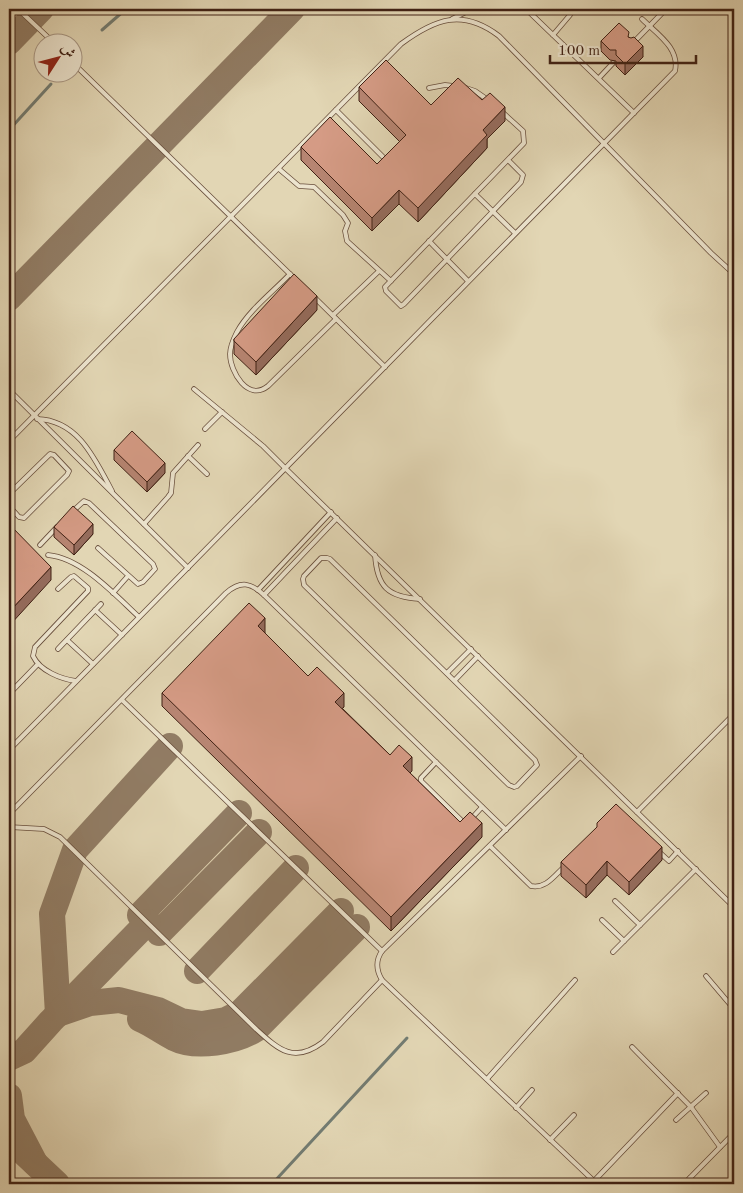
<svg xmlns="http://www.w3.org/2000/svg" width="743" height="1193" font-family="'Old Standard TT',Amiri,serif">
  <rect width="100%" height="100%" fill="#e2d6b4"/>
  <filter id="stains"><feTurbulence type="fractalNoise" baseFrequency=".004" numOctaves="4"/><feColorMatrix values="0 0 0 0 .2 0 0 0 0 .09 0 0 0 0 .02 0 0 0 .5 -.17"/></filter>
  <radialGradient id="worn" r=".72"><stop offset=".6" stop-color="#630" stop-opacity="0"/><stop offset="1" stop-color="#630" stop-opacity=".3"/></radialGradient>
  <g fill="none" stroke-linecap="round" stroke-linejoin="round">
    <g stroke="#737c72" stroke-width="3">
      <path d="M102,30L126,9"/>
      <path d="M9,130L51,84"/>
      <path d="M272,1184L407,1038"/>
    </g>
    <g stroke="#917c64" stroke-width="26">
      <path d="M9,42L41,9"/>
      <path d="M9,298L292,9"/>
      <path d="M170,746L75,850L52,914L58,1014L90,1003L119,1000L158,1010L181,1021L202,1024L226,1020L240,1013L341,911"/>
      <path d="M140,915L239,813"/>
      <path d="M159,933L259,832"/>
      <path d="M197,971L296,868"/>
      <path d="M140,1019C152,1024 162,1032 174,1038C196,1049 236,1042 256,1029L357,927"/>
      <path d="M9,1058L24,1051L51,1021L148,922"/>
      <path d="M9,1096L12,1119L35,1163"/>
      <path d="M23,1152L57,1184"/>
    </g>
    <g stroke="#684e3c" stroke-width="5.5">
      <g id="lane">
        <path d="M18,9L53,42"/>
        <path d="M526,9L634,113"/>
        <path d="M452,19L472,9"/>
        <path d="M553,35L570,15L568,9"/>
        <path d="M633,43L666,9"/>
        <path d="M72,62L295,279"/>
        <path d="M599,78L613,63"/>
        <path d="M429,88L445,85L454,86"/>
        <path d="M466,88L475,91L488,100"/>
        <path d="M336,110L383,157"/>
        <path d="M501,111L523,131L524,143L385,287L386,291L401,306L404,304L521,182L523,175L508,160"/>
        <path d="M279,169L299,186L314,187L343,215L348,223L345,231L347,241L391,281"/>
        <path d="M475,194L515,233"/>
        <path d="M429,241L468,281"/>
        <path d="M290,274C273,292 249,310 237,332C234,338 230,347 230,354C230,372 248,402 268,386L336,319"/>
        <path d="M314,297L385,367"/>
        <path d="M333,315L379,271"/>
        <path d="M194,389L263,446L285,468L734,907"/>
        <path d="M9,390L188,568"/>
        <path d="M37,419C78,420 95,459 112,491"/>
        <path d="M205,429L222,412"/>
        <path d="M9,441L401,44C435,19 462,8 499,36L711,253L734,274"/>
        <path d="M188,456L207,474"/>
        <path d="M9,494L50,454L54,455L69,471L67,475L24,518L19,517L9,506"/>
        <path d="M73,511L84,501L89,503L153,564L155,569L143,582L138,584L98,548"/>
        <path d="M144,524L168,497L171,493L173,473L198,445"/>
        <path d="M40,545L57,527"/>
        <path d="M48,555C82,558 115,595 139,617"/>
        <path d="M375,555C377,587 388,597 420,599"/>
        <path d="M321,558H327L330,559L535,760L537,765L517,786L514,787L509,785L304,585L303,579L304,576Z"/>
        <path d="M58,589L71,577L74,576L88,588V591L35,647L33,656C40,671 61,679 76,681"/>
        <path d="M258,590L331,512"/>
        <path d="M113,593L128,576"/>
        <path d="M264,595L337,518"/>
        <path d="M95,610L122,635"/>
        <path d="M67,640L93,664"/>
        <path d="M58,649L101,604"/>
        <path d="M447,673L471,649"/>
        <path d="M455,680L478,656"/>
        <path d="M9,694L38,664"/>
        <path d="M122,700L382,951"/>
        <path d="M9,750L675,71C680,48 657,34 642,19"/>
        <path d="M581,756L382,951C375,961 376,970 382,980L597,1184"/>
        <path d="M436,762L421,778V781L464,823"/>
        <path d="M637,812L734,714"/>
        <path d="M9,814L226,593C241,580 251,583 264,595L506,830"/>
        <path d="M472,818L482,807"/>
        <path d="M9,827L44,829L60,837L256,1029C279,1050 294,1064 323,1042L382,980"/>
        <path d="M490,846L531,886C546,889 554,876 564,867"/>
        <path d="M658,851L669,861L678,851"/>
        <path d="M615,901L640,925"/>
        <path d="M602,920L624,941"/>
        <path d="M613,952L696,869"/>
        <path d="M706,976L734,1009"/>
        <path d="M632,1047L691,1107L720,1147"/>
        <path d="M487,1079L575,980"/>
        <path d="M516,1108L532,1090"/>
        <path d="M676,1120L706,1093"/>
        <path d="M550,1140L574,1115"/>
        <path d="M690,1178L696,1184"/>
        <path d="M594,1181L678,1093"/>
        <path d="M684,1184L734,1133"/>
      </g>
    </g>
    <use href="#lane" stroke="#ece4ce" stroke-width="4"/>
  </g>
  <g fill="#b78572" stroke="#402114">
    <path d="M629,37L643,57L625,75L616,66V61L610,60L601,51V41Z"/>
    <path d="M359,87L431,105L482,100L505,121L487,139V148L418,222L399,204L372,231L301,160V147L377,164L400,142L359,101Z"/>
    <path d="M317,310L256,375L234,354V339Z"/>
    <path d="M114,450L165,473L147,492L114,460Z"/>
    <path d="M54,527L93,534L74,555L54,537Z"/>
    <path d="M265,632V633L308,676L344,707L342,708L390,755L412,771L410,773L460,822L482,837L391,931L162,706V693Z"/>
    <path d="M662,860L629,895L607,875L586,898L561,876V862Z"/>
  </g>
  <g fill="#956c5d" stroke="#402114">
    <path d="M643,46V57L625,75V64Z"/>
    <path d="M505,107V121L487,139V148L418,222V208L483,130Z"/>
    <path d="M399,190V204L372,231V218Z"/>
    <path d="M317,296V310L256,375V362Z"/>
    <path d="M165,463V473L147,492V482Z"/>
    <path d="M93,524V534L74,555V545Z"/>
    <path d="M51,567V580L9,626V612Z"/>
    <path d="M265,618V632L258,640V626Z"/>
    <path d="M344,693V707L335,715V702Z"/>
    <path d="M412,757V771L403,780V766Z"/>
    <path d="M482,823V837L391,931V917Z"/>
    <path d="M662,847V860L629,895V882Z"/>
    <path d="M607,861V875L586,898V885Z"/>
  </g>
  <g fill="#d59b85" stroke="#402114">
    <path d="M619,23L629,32L628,37L631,38L634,37L643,46L625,64L616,55V50H610L601,41Z"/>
    <path d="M386,60L431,105L458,78L482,100L490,93L505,107L483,130L487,135L418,208L399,190L372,218L301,147L330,117L377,164L406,135L359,87Z"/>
    <path d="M294,274L317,296L256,362L234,341V339Z"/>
    <path d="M132,431L165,463L147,482L114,450Z"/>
    <path d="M73,506L93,524L74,545L54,527Z"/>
    <path d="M9,524L51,567L9,612Z"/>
    <path d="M249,603L265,618L258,626L308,676L317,667L344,693L335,702L390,755L399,745L412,757L403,766L460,822L470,812L482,823L391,917L162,693Z"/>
    <path d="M616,804L662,847L629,882L607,861L586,885L561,862L597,827V823Z"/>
  </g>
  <rect width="743" height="1193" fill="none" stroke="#e2d6b4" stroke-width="30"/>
  <rect x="10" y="10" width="723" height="1173" fill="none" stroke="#402114" stroke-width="2.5"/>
  <rect x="15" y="15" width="713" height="1163" fill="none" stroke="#402114"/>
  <g transform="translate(58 58) rotate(54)"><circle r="24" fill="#ece4ce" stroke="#a79684"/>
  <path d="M0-4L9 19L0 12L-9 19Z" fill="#8f2418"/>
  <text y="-8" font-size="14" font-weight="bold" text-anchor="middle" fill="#402114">ش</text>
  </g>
  <path d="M550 55v8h146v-8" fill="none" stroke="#402114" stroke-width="2.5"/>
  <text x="558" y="55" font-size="15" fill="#402114" stroke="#ece4ce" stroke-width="4" paint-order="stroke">100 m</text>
  <rect width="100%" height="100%" filter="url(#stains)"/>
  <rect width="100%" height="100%" fill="url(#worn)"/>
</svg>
